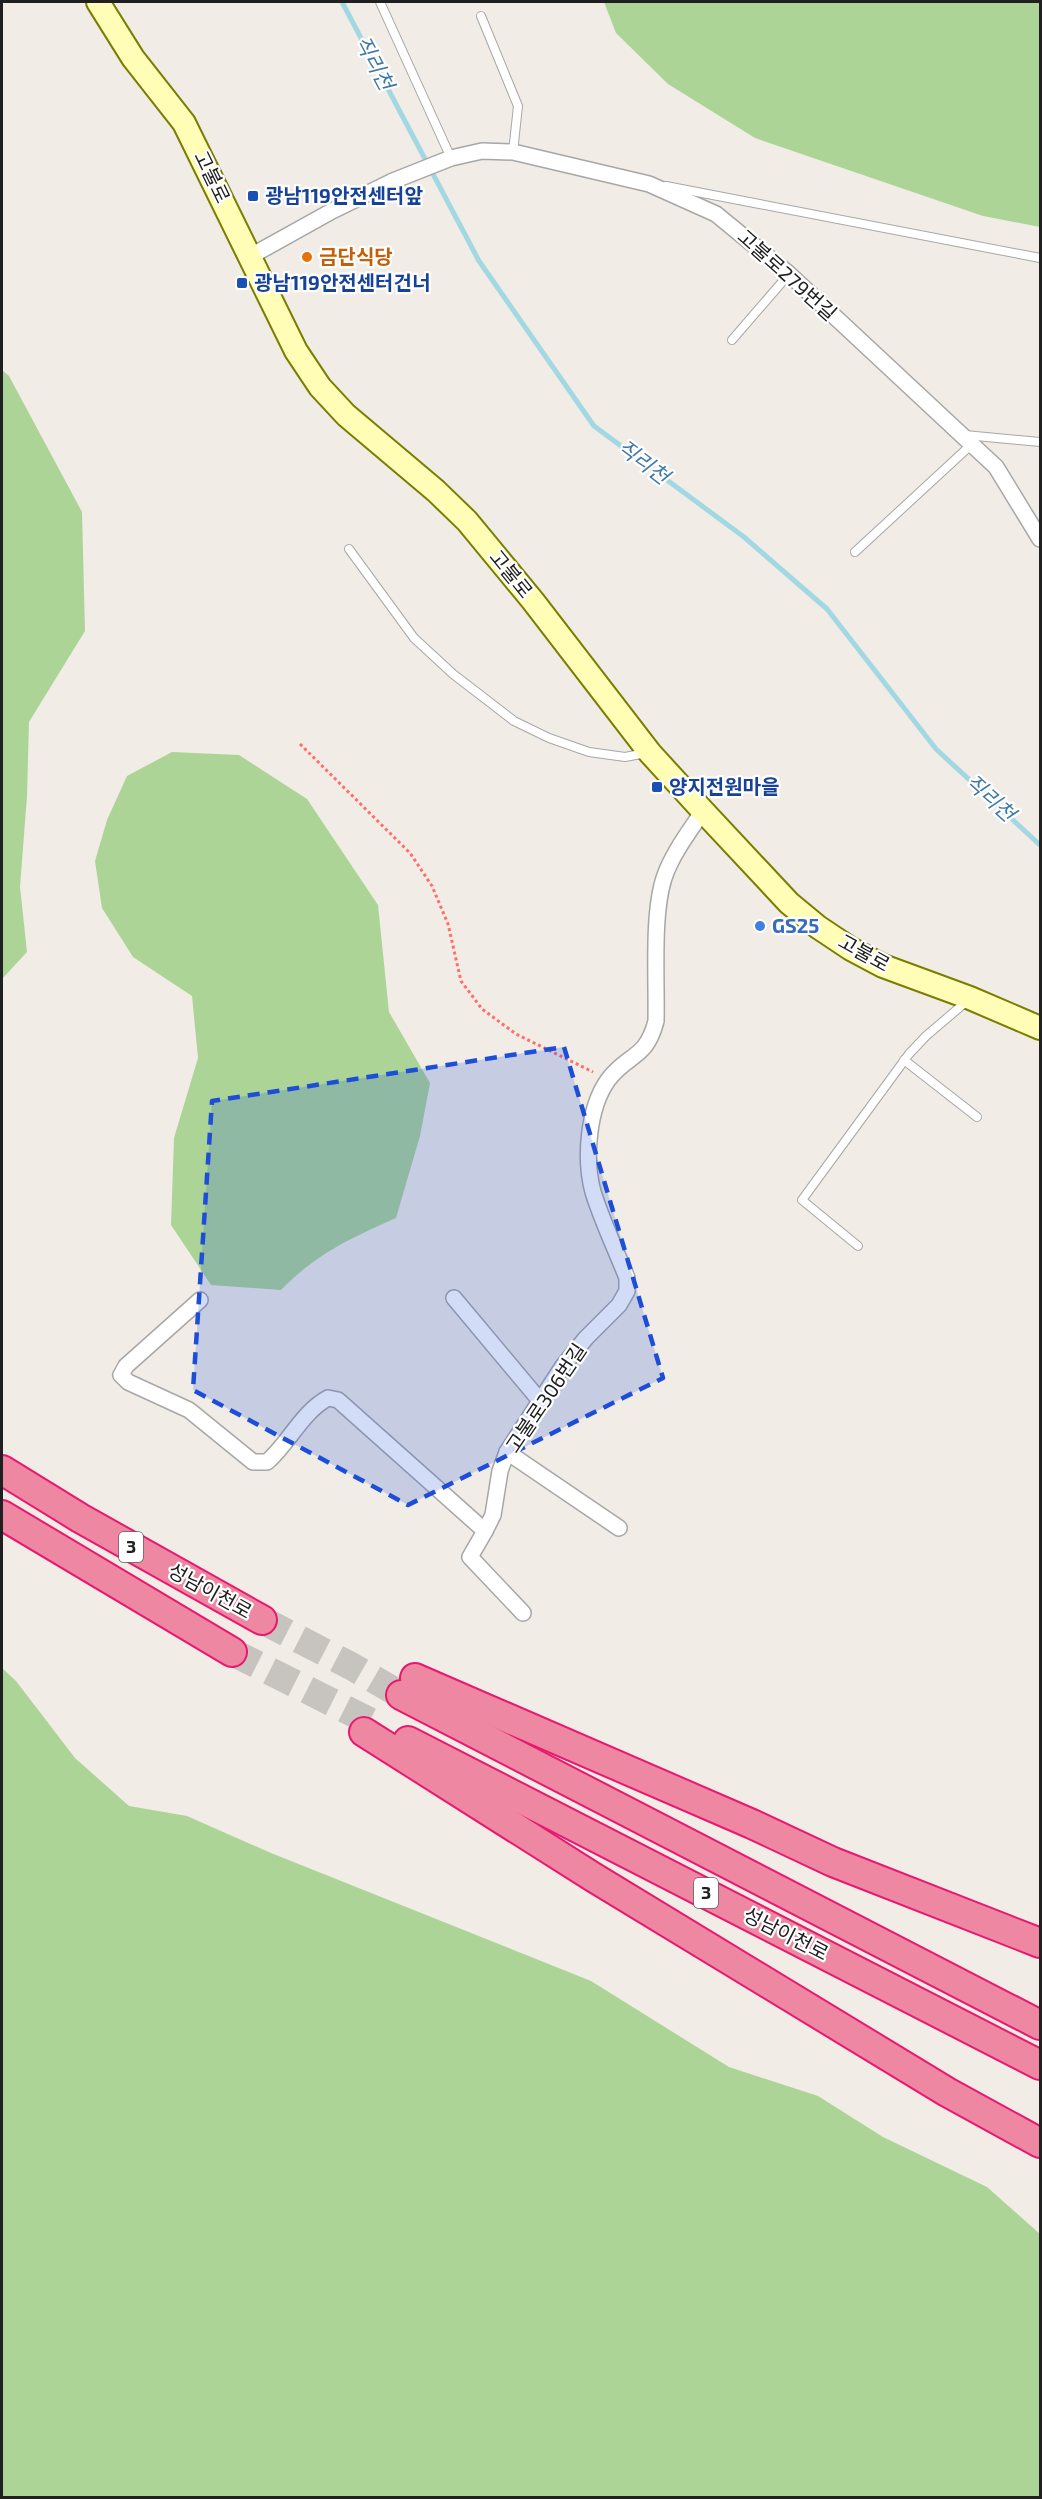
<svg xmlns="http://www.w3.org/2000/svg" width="1042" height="2499" font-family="'Exo 2','Noto Sans KR',sans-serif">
  <rect width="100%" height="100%" fill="#f1ece5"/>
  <g fill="#add497">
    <path d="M604,2H1040V227L983,216L755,138L668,84L616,33Z"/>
    <path d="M2,370L9,376L82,512L85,631L29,722L27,796L20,887L27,952L2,979Z"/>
    <path d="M172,752L239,755L307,799L378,905L389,1012L430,1083L420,1136L396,1218C351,1238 316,1254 281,1290L211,1285L171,1225L174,1138L198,1058L192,996L133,957L102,908L95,861L107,820L127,776Z"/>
    <path d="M2,1668L16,1681L75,1758L129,1806L187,1816L271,1853L591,1981L729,2067L818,2096L883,2137L987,2187L1040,2234V2497H2Z"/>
  </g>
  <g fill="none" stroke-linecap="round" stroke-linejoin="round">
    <path stroke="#a2d8e2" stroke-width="5" d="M342,2L479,261L594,426L744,537L827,609L936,749L1040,845"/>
    <g stroke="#c7c3be" stroke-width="28" stroke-dasharray="28 14" stroke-linecap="butt">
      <path d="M262,1620L351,1666L401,1695"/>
      <path d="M232,1652L371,1722"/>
    </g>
    <g stroke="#a7a7a7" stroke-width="10">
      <g id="lane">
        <path d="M380,2L451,158"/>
        <path d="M481,16L518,106L513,152"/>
        <path d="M666,186L1040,258"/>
        <path d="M732,340L789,274"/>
        <path d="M965,435L1040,442"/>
        <path d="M349,549L414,638L453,674L514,721L549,738L589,752L625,757L646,753"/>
        <path d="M855,552L972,444"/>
        <path d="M904,1060L977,1117"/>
        <path d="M858,1246L802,1200L909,1054L926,1036L967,1001"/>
      </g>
    </g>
    <g stroke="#a7a7a7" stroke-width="18">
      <g id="street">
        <path d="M251,256L332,211L393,181L451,158L482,151L513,152L649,184L716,214L789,274L996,467L1040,539"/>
        <path d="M454,1298L541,1402"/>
        <path d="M200,1300L126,1366L121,1375L128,1382L189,1410L253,1462H267C289,1443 302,1412 328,1398L338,1400L485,1531L493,1515L500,1471L507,1452L563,1366L586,1338L619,1305L627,1291V1278C616,1250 602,1221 593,1192C584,1159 588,1108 608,1080C628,1053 646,1060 656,1021C657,980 652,915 664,878C672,854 689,832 703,811"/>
        <path d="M507,1452L619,1528"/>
        <path d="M485,1531L470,1557L523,1613"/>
      </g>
    </g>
    <g stroke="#797e00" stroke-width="26">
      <path id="secondary" d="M98,2L133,58L184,123L296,351L320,387L346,415L436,491L467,521L533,601L650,753L703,811L789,903L818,927L851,949L883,966L970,998L1040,1028"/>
    </g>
    <g stroke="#e9186e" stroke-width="32">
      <g id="highway">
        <path d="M2,1470L80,1518L262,1620"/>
        <path d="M2,1515L232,1652"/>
        <path d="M415,1678L752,1824L833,1862L1040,1943"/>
        <path d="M401,1695L1040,2025"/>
        <path d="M364,1732L593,1877L947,2092L1040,2143"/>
        <path d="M408,1741L1040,2065"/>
      </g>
    </g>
    <path stroke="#ff6e69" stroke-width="3" stroke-dasharray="3 3" stroke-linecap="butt" d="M300,744L410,853L432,886L448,924L461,981L482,1009L516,1034L593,1072"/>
    <use href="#lane" stroke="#fff" stroke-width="8"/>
    <use href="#street" stroke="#fff" stroke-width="15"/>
    <use href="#secondary" stroke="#fffdb6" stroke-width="22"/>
    <use href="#highway" stroke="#ee87a2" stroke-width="28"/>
  </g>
  <path fill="#1d4ed8" fill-opacity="0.2" stroke="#1d4ed8" stroke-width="4.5" stroke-dasharray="12 8" stroke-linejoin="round" d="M564,1047L663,1378L408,1505L193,1390L212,1101Z"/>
  <g fill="#1a4fb4" stroke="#fff" stroke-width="2">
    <rect x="247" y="190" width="12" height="12" rx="3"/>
    <rect x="236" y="277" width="12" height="12" rx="3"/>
    <rect x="651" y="781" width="12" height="12" rx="3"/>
  </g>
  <circle fill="#e8710a" stroke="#fff" stroke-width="2" cx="307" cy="257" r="6"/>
  <circle fill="#3f7fe0" stroke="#fff" stroke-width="2" cx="760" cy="926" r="6"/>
  <g text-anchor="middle" stroke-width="4.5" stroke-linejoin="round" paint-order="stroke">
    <g fill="#fff" stroke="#636363" stroke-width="1.5">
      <rect x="119" y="1532" width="24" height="30" rx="4.5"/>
      <rect x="694" y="1878" width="24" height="30" rx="4.5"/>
    </g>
    <g font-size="18" font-weight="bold" fill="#202020">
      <text x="131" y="1553">3</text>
      <text x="706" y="1899">3</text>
    </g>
    <g font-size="20" fill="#202020" stroke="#fff">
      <text transform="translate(212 177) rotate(64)" y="7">고불로</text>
      <text transform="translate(787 275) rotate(42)" y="7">고불로279번길</text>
      <text transform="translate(511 574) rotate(51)" y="7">고불로</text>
      <text transform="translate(864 953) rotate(29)" y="7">고불로</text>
      <text transform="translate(546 1398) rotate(-56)" y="7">고불로306번길</text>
      <text transform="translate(210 1591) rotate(29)" y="7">성남이천로</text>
      <text transform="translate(786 1934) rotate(27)" y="7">성남이천로</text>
    </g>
    <g font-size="20" font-weight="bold" fill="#164399" stroke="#fff" text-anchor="start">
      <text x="265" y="203">광남119안전센터앞</text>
      <text x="254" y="290">광남119안전센터건너</text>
      <text x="669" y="794">양지전원마을</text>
    </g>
    <g font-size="20" font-weight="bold" fill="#c56008" stroke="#fff" text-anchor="start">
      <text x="319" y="264">금단식당</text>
    </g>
    <g font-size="20" font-weight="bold" fill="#366cbe" stroke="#fff" text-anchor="start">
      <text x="772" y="933">GS25</text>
    </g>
    <g font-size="21" font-style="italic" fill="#3e7aa7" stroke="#fff">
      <text transform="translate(374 63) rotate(62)" y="7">직리천</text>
      <text transform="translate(643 462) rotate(37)" y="7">직리천</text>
      <text transform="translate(990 798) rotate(42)" y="7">직리천</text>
    </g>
  </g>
  <rect width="1042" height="2499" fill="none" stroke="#202020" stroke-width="6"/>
</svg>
